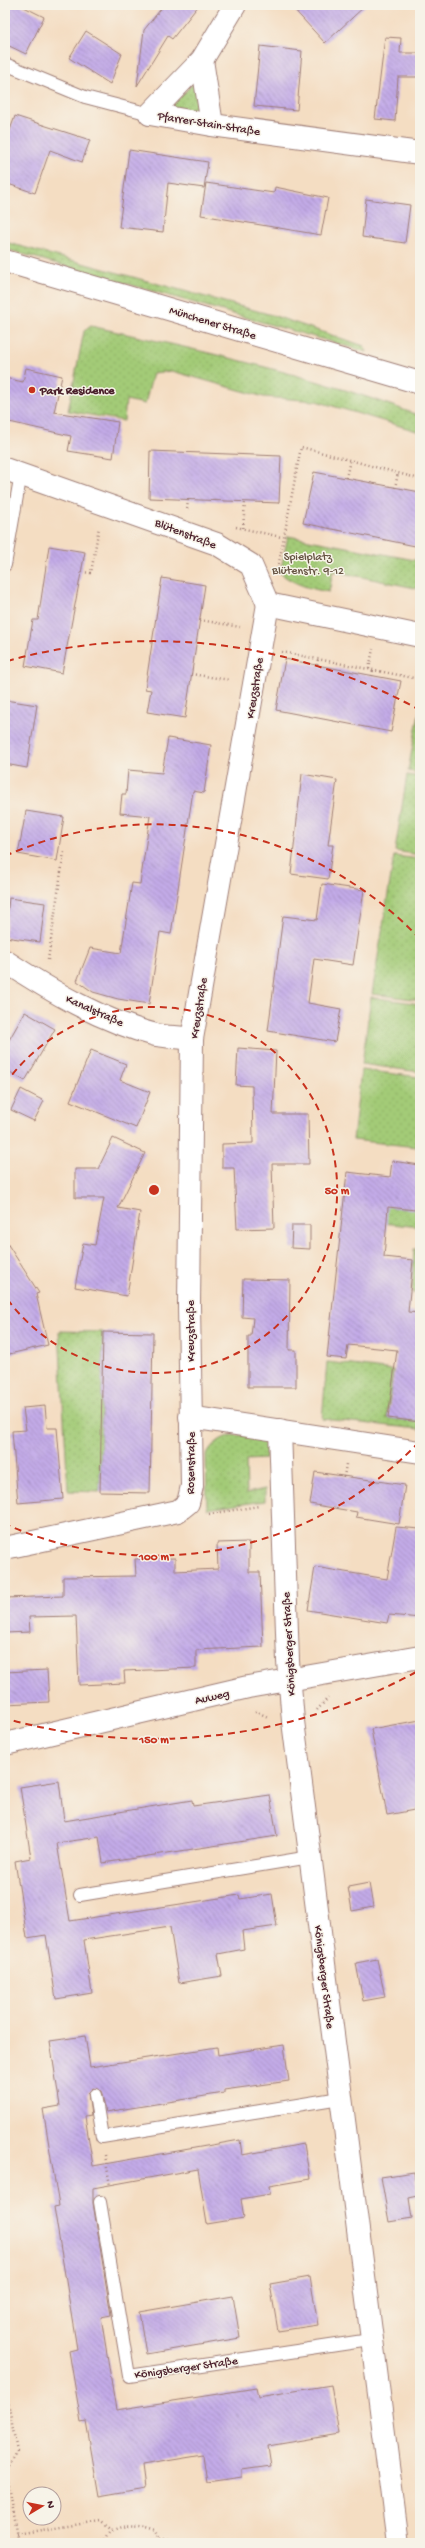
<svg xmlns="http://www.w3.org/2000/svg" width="425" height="2548" font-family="'Gochi Hand',sans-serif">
  <defs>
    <pattern id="green-dots" width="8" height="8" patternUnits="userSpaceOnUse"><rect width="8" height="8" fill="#a3cb77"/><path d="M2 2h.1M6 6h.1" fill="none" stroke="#8eae67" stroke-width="1.8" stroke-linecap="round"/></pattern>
    <pattern id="building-back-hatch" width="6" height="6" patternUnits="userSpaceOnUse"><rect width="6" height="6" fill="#c3abe8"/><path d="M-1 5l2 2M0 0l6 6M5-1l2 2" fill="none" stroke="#a08bbc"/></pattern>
  </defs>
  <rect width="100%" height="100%" fill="#f7f3e8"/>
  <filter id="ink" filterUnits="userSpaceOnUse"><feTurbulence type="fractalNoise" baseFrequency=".025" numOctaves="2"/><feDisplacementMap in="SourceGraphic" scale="8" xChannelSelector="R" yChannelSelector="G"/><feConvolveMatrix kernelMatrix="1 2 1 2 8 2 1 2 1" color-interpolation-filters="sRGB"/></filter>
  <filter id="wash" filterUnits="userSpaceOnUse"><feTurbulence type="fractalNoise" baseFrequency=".012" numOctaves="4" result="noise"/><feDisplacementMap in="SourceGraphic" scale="16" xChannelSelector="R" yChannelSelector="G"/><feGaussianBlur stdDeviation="0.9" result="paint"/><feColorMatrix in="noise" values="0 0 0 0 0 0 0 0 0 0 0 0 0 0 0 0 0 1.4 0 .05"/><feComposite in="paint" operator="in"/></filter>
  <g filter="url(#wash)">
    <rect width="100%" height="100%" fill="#f4ddc2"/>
    <g fill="url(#green-dots)" stroke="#767551">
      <path d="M195,81L199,112L172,108L173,105Z"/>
      <path d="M5,242L272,315L364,346L367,352L5,249Z"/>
      <path d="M91,326C202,351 314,375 420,416V432L316,401L264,397L172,371L153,373L145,404L126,400L124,421L68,411L84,331Z"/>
      <path d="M288,536L420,561V589L333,571L329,592C311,589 295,585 280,573Z"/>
      <path d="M420,708V773L408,771Z"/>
      <path d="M407,775L420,777V855L395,851Z"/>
      <path d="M394,856L420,859V1000L372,994Z"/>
      <path d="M371,997L420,1004V1072L362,1064Z"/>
      <path d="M361,1070L420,1077V1120L417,1147L353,1140Z"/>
      <path d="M420,1172V1227L363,1221L386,1206L415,1210Z"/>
      <path d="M414,1249H420V1293H412Z"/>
      <path d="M59,1331L103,1332L100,1492L68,1491Z"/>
      <path d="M327,1362L393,1370L387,1418L420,1422V1429L322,1419Z"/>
      <path d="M231,1435L261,1436L266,1442V1459L246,1460L247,1493L265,1489V1501L207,1509L206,1455C212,1444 219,1439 231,1435Z"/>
    </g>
    <g id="blocks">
      <g fill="url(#building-back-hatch)">
        <path d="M5,5H20L44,17L26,54L5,44Z"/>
        <path d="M164,5H199L172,39L168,36L137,86L144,30Z"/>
        <path d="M290,5H366L325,43Z"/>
        <path d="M86,31L122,54L110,84L69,58Z"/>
        <path d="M385,37L401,38L400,53H420V77H398L395,121L375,119Z"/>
        <path d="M260,46L302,51L297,110L254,106Z"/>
        <path d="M15,116L90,140L82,162L50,150L35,193L5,183V144Z"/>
        <path d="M129,150L208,162L204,188L168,183L163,232L119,227Z"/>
        <path d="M206,183L274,193L275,187L328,198L321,235L201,215Z"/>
        <path d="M366,199L410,205L405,243L362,237Z"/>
        <path d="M26,368L62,376L54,412L118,422L113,458L68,451L71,436L5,421V378L23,382Z"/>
        <path d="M150,451L281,456L279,503L149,498Z"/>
        <path d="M314,472L420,492V547L303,523Z"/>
        <path d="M49,546L85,552L62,673L25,666L33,620H38Z"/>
        <path d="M162,578L205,585L185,718L147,712L151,690L145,689Z"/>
        <path d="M285,659L401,681L391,732L276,710Z"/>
        <path d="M5,700L37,705L27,768L5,764Z"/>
        <path d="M168,738L211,745L204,793L193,791L171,934L160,932L149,1004L118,999L93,992L77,981L90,948L121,953L132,883L140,884L150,816L120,813L122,794H126L128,770L162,773Z"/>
        <path d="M302,774L337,780L328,845H333L328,879L291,874Z"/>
        <path d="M26,811L64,817L57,861L18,854Z"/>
        <path d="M322,884L364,890L353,965L314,959L308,1003L341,1009L335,1042L268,1031L283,916L317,920Z"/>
        <path d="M9,898L45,903L40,942L5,937Z"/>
        <path d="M25,1012L55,1029L25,1081L5,1069V1047Z"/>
        <path d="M238,1048L276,1051L273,1114H308L309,1164H272L274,1228L237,1229L234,1168H222V1144L253,1143L252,1086L236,1085Z"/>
        <path d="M91,1050L126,1064L120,1080L150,1092L136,1128L70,1101Z"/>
        <path d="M21,1089L44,1101L34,1121L11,1110Z"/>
        <path d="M113,1138L145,1153L118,1208L140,1212L127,1296L75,1287L83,1243L95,1245L104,1198H75V1169H98Z"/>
        <path d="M392,1161L420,1165L415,1210L388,1207L384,1257L413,1260L408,1312L420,1313L417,1370L420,1371V1422L388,1418L397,1350L348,1345L346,1359L327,1357L347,1172L390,1177Z"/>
        <path d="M292,1225H310V1249L291,1248Z"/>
        <path d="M5,1240L39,1293L36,1294L48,1345L5,1355Z"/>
        <path d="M243,1279L290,1280L289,1350H296V1387H248V1336H251L253,1318L242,1317Z"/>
        <path d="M103,1332L153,1333L150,1493L100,1492Z"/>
        <path d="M45,1406L47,1428H57L63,1499L18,1503L12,1431L26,1430L23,1408Z"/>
        <path d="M315,1472L405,1485L399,1524L356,1517L357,1512L310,1504Z"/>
        <path d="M396,1527L420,1529V1618L389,1615L387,1623L308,1610L315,1567L387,1579Z"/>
        <path d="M249,1542V1572H260L263,1647L196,1650V1668L124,1671L125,1683L79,1685L76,1616L29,1617L30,1632L5,1633V1598L63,1596V1577L136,1576L135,1559L175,1558V1571L218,1569L217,1543Z"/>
        <path d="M47,1670L49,1702L5,1704V1672Z"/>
        <path d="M420,1720V1809L387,1815L371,1729Z"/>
        <path d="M59,1781L64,1821L192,1800L193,1806L270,1795L277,1836L103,1863L99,1837L57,1843L70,1921L239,1895L240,1899L272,1894L277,1926L242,1931L244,1949L218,1954L222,1976L179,1983L170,1927L84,1940L92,1993L56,1999L46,1935L27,1938L15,1861L31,1858L20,1787Z"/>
        <path d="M369,1883L373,1907L352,1911L348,1887Z"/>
        <path d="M377,1959L385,1997L363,2001L356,1963Z"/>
        <path d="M85,2036L90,2067L217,2047L218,2055L284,2045L289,2081L224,2090V2093L106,2112L101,2091L93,2088L88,2093L91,2115L85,2116L93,2166L240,2140L242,2155L304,2144L310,2179L269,2186L270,2194L241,2199L244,2218L207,2224L198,2169L93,2188V2203L111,2315L101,2317L116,2410L256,2388L258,2397L331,2385L339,2434L268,2446L271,2466L242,2470V2477L207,2482L203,2455L142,2465L145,2488L99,2496L86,2421L81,2422L69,2351L77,2349L54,2207L59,2206L43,2109L60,2106L50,2041Z"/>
        <path d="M414,2172L418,2196L409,2198L412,2218L389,2222L381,2177Z"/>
        <path d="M310,2277L318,2325L278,2331L270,2284Z"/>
        <path d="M233,2296L240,2338L146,2354L139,2312Z"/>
      </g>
    </g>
  </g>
  <g filter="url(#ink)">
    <use href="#blocks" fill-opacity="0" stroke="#9f7e76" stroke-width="1"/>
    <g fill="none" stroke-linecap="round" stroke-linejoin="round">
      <g stroke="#9f7e76" stroke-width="14">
        <g id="lane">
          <path d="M5,64L85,97L150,114"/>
          <path d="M5,565L21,473"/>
          <path d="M80,1895L310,1857"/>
          <path d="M95,2095L102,2137L340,2098"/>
          <path d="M100,2202L129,2376L370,2340"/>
        </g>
      </g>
      <g stroke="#9f7e76" stroke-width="24">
        <g id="street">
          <path d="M202,60L212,125"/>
          <path d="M150,114L212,125L420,153"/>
          <path d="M150,114L202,60L235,5"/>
          <path d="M5,469L217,544L251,565L268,604L420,636"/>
          <path d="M5,961C51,991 101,1021 156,1035C167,1037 180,1037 192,1039"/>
          <path d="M190,1417L420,1452"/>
          <path d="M280,1430L288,1661L293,1721L398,2543"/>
          <path d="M5,1548L178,1511L188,1503L192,1486L189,1305L192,1039L268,604"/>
          <path d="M5,1744L248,1687L420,1657"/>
        </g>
      </g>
      <g stroke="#9f7e76" stroke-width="24">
        <path id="secondary" d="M5,261L420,383"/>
      </g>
      <g stroke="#9f7e76" stroke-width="2.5" stroke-dasharray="1 3" stroke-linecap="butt">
        <path d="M346,478L350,460"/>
        <path d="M395,488L398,473"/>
        <path d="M187,509L188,500"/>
        <path d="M236,527L281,537"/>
        <path d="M243,528L245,502"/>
        <path d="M278,568L301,447L420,479"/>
        <path d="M82,572L91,573L99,527"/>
        <path d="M200,620L240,627"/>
        <path d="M282,652L419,679"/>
        <path d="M317,665L318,659"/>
        <path d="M369,669L373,649"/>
        <path d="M191,674L230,680"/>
        <path d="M372,676L373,670"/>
        <path d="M48,960L64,852"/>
        <path d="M344,1477L346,1464"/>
        <path d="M209,1514L259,1506"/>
        <path d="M317,1710L328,1698"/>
        <path d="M255,1711L268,1717"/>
        <path d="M105,2155L110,2186"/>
        <path d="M5,2384L17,2452L7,2470V2480L18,2543"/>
        <path d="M16,2534L100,2521L112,2530"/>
        <path d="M103,2543C106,2539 109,2532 112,2530C123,2522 145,2526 157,2530L161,2539H172L180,2543"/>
      </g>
      <use href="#lane" stroke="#fff" stroke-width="12"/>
      <use href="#street" stroke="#fff" stroke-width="22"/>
      <use href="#secondary" stroke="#fff" stroke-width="22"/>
    </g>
  </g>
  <g fill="none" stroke="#c8321e" stroke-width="2" stroke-dasharray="7 5">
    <path d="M5 1084A183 183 0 1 1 5 1296"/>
    <path d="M419 1442A366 366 0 0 1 5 1524M5 856A366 366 0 0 1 419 938"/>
    <path d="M416 1672A549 549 0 0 1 7 1719M7 661A549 549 0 0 1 416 708"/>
  </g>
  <circle fill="#c8321e" stroke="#f7f3e8" stroke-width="1.5" cx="32" cy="390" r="4"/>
  <g text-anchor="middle" stroke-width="3" stroke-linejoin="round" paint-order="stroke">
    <g font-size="12" fill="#4a1f2b" stroke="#f7f3e8">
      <text transform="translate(209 123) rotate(9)" y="4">Pfarrer-Stain-Straße</text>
      <text transform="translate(213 322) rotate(17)" y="4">Münchener Straße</text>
      <text transform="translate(186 533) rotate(21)" y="4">Blütenstraße</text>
      <text transform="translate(254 688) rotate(-81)" y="4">Kreuzstraße</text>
      <text transform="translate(198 1008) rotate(-81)" y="4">Kreuzstraße</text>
      <text transform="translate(95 1010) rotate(24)" y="4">Kanalstraße</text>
      <text transform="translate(190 1331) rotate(-90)" y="4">Kreuzstraße</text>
      <text transform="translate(190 1463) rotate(-89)" y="4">Rosenstraße</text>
      <text transform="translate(288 1644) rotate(-93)" y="4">Königsberger Straße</text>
      <text transform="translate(212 1696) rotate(-13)" y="4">Auweg</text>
      <text transform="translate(325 1977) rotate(83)" y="4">Königsberger Straße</text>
      <text transform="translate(186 2367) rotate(-8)" y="4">Königsberger Straße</text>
    </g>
    <g font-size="12" font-weight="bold" fill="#4a1f2b" stroke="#f7f3e8" text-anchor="start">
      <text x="40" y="394">Park Residence</text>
    </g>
    <g font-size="12" fill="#655342" stroke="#f7f3e8">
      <text x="308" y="560">Spielplatz<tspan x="308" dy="14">Blütenstr. 9-12</tspan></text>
    </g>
  </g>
  <circle cx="154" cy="1190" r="6" fill="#c8321e" stroke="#f7f3e8" stroke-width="2"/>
  <g font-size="12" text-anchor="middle" font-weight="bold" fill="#c8321e" stroke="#f7f3e8" stroke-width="3" stroke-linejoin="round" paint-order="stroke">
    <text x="337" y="1194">50 m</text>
    <text x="154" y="1560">100 m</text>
    <text x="154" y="1743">150 m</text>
  </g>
  <rect width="425" height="2548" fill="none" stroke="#f7f3e8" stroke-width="20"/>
  <g transform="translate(42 2506) rotate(80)"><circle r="19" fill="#f7f3e8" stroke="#b29e9c"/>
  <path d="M0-3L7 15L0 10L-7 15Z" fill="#c8321e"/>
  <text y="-6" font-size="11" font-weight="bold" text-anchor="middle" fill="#4a1f2b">N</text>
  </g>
</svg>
